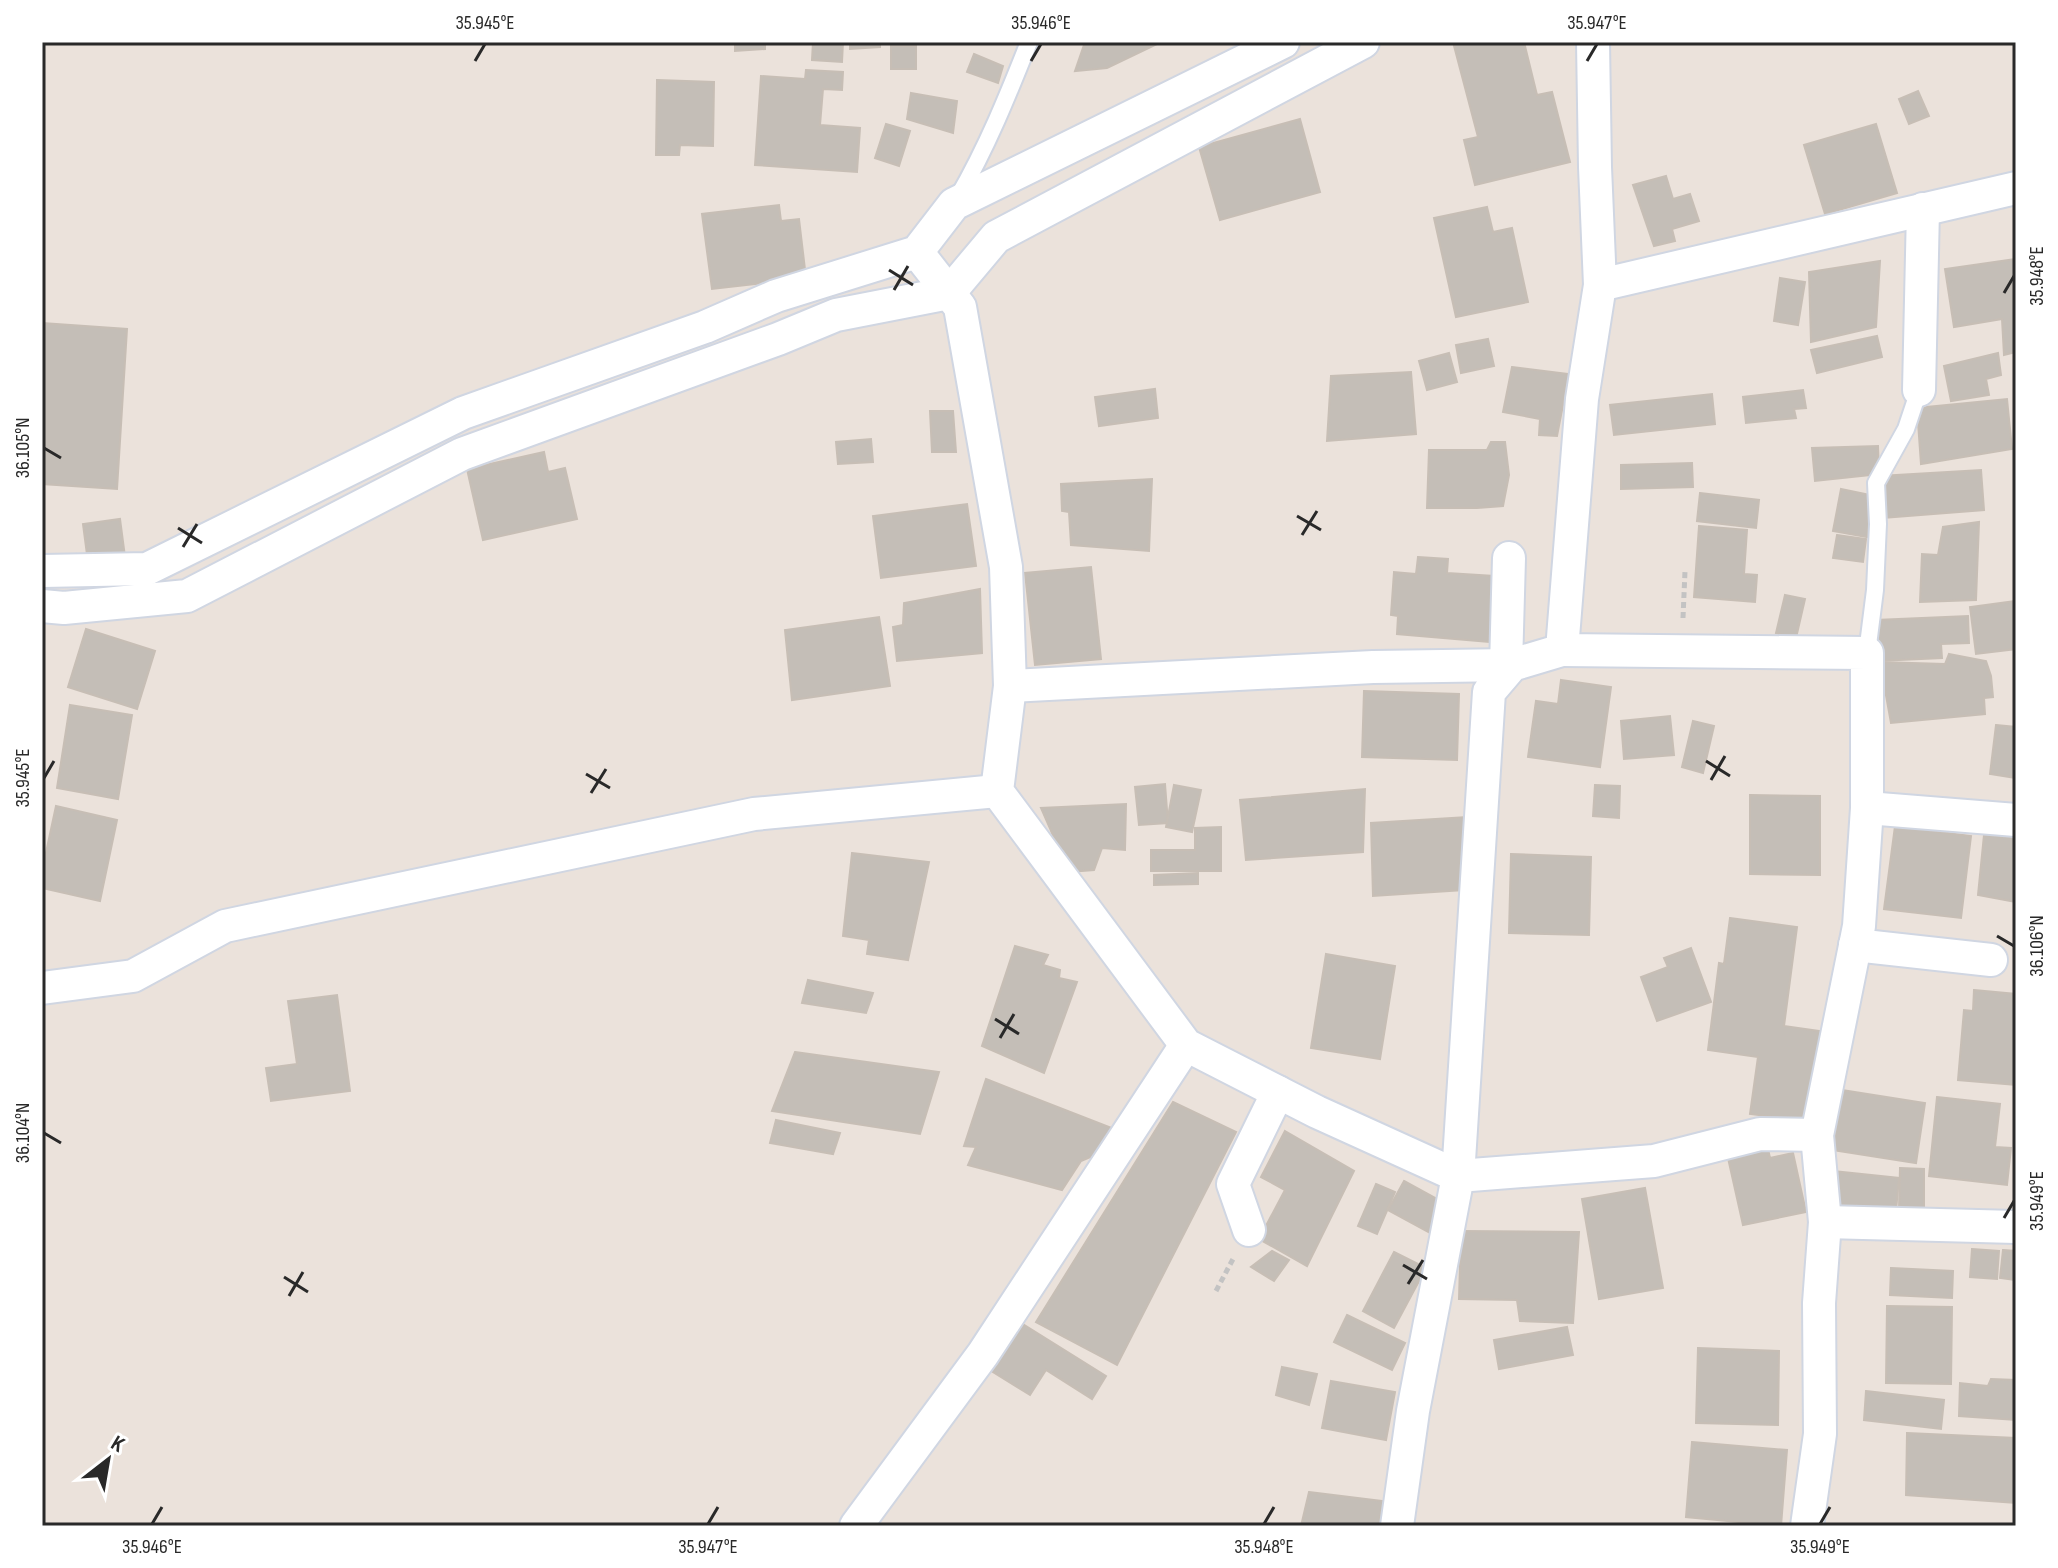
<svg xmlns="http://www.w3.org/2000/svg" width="2058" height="1568" font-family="'Sofia Sans Condensed',sans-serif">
  <rect width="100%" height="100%" fill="#ebe2db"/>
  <g fill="#c4beb7" stroke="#c7beb5" stroke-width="2">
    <path d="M735,42H765V49L735,51Z"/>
    <path d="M813,42H843L842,62L812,60Z"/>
    <path d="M850,42H880V47L850,49Z"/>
    <path d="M1085,42H1161L1107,68L1075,71Z"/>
    <path d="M1453,42H1524L1537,95L1552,92L1570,162L1475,185L1464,140L1478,137Z"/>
    <rect x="891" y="46" width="25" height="23"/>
    <path d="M974,54L1003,66L998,83L967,72Z"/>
    <path d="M806,70L843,72L842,90L823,89L820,125L860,128L857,172L755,165L761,76L805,79Z"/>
    <path d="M657,80L714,82L713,146L680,145L679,155H656Z"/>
    <path d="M1918,91L1929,116L1909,124L1899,99Z"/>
    <path d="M911,93L957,101L953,133L907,119Z"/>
    <path d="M1300,119L1320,192L1220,220L1199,147Z"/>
    <path d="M886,124L910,131L899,166L875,158Z"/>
    <path d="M1876,124L1897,193L1825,214L1804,145Z"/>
    <path d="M1666,176L1673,199L1690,194L1699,221L1672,229L1675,241L1654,246L1633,185Z"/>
    <path d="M779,205L781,221L799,219L806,278L712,289L702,214Z"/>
    <path d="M1487,207L1493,232L1512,228L1528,302L1456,317L1434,218Z"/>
    <path d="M2016,259V352L2004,355L2002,319L1954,327L1945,269Z"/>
    <path d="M1880,261L1876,327L1811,342L1809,272Z"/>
    <path d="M1780,278L1805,282L1798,325L1774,321Z"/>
    <path d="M42,323L127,329L117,489L42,484Z"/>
    <path d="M1877,336L1882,357L1817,373L1811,350Z"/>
    <path d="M1488,339L1494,366L1461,373L1456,345Z"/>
    <path d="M1449,353L1457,382L1427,390L1419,361Z"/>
    <path d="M1998,353L2001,375L1986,379L1989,395L1951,401L1944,366Z"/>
    <path d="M1512,367L1569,374L1557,436L1539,435L1540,419L1503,412Z"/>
    <path d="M1411,372L1416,434L1327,441L1331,376Z"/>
    <path d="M1155,389L1158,418L1099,426L1095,397Z"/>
    <path d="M1803,390L1806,408L1794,409L1796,418L1746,423L1743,397Z"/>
    <path d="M1712,394L1715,424L1614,435L1610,405Z"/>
    <path d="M2007,399L2012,449L1921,464L1917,408Z"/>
    <path d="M930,411H953L956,452H932Z"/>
    <path d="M871,439L873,462L838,464L836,442Z"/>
    <path d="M1491,442H1505L1509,475L1503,506L1477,508H1427L1429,450H1487Z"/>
    <path d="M1878,446L1879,474L1815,481L1812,448Z"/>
    <path d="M544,452L548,472L565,468L577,519L483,540L467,469Z"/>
    <path d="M1692,463L1693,487L1621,489V465Z"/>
    <path d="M1981,470L1984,510L1883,518L1880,476Z"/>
    <path d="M1152,479L1149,551L1071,545L1069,512L1062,511L1061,484Z"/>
    <path d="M1841,489L1875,496L1867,537L1833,531Z"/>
    <path d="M1700,493L1759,500L1756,528L1697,521Z"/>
    <path d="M967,504L976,566L881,578L873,516Z"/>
    <path d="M120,519L125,557L88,562L83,524Z"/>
    <path d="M1979,522L1976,600L1920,602L1922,554L1938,555L1943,527Z"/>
    <path d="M1699,526L1747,530L1744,574L1757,575L1755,602L1694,597Z"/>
    <path d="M1837,535L1866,539L1863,562L1833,558Z"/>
    <path d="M1418,557L1448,559L1447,573L1494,576L1489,642L1397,634L1398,616L1391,615L1394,572L1416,574Z"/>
    <path d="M1091,567L1101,659L1035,665L1025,573Z"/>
    <path d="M980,589L982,653L897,661L893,627L903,625L904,603Z"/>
    <path d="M1785,595L1805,599L1796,638L1776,633Z"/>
    <path d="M2016,601V649L1976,654L1970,607Z"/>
    <path d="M1968,616L1969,643L1941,644L1942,658L1878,661L1876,620Z"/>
    <path d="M879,617L890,686L792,700L785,630Z"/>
    <path d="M86,629L155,651L137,709L68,687Z"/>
    <path d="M1949,654L1986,661L1991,676L1993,697L1984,698L1985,714L1891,723L1880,662L1945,664Z"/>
    <path d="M1561,680L1611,687L1600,767L1528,757L1536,701L1558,704Z"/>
    <path d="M1364,691L1459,694L1457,760L1362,757Z"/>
    <path d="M70,705L132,715L118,799L57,788Z"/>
    <path d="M1670,716L1674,755L1624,759L1621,721Z"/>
    <path d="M1693,721L1714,726L1703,773L1682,767Z"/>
    <path d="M1996,725L2016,727V778L1990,774Z"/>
    <path d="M1165,784L1168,823L1139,825L1135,787Z"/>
    <path d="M1174,785L1201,790L1192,832L1166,827Z"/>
    <path d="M1595,785L1620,786L1619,818L1593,816Z"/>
    <path d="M1365,789L1363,852L1246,860L1240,800Z"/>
    <path d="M1750,795L1820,796V875L1750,874Z"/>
    <path d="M1126,804L1125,850L1102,848L1094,870L1069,872L1041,808Z"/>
    <path d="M56,806L117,820L100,901L42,888V871Z"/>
    <path d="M1467,817L1464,890L1373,896L1371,823Z"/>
    <path d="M1895,826L1971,836L1961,918L1884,909Z"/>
    <path d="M1221,827V871H1151V850H1195V828Z"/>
    <path d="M1984,835L2016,837V902L1978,895Z"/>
    <path d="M852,853L929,862L908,960L867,954L869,940L843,936Z"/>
    <path d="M1511,854L1591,857L1589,935L1509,933Z"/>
    <path d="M1198,873V884L1154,885V875Z"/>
    <path d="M1730,918L1797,927L1784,1026L1827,1032L1814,1122L1750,1114L1758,1057L1708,1050L1719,963L1724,964Z"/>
    <path d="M1015,946L1048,955L1043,965L1060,970L1059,978L1077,982L1044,1073L982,1046Z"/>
    <path d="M1691,948L1711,1002L1657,1021L1641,977L1668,967L1664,958Z"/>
    <path d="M1326,954L1395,966L1380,1059L1311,1048Z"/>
    <path d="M808,980L873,993L866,1013L802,1003Z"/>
    <path d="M1974,990L2016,994V1085L1958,1080L1964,1010L1973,1011Z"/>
    <path d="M337,995L350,1091L271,1101L266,1068L297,1064L288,1001Z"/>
    <path d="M795,1052L939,1072L920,1134L772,1111Z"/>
    <path d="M986,1079L1114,1129L1093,1156L1081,1161L1062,1190L968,1165L976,1147L964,1146Z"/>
    <path d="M1842,1090L1925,1103L1916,1163L1832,1150Z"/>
    <path d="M1937,1097L2000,1104L1995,1147L2011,1148L2007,1185L1929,1176Z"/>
    <path d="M1173,1102L1236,1132L1117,1365L1036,1322Z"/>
    <path d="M776,1120L840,1133L833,1154L770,1143Z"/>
    <path d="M1285,1131L1354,1171L1307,1266L1259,1239L1285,1190L1261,1177Z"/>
    <path d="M1768,1149L1770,1158L1793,1153L1806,1212L1743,1225L1728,1158Z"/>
    <path d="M1900,1168L1924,1169V1210H1899Z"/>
    <path d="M1833,1171L1899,1178L1896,1211L1830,1204Z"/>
    <path d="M1404,1181L1446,1204L1430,1233L1388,1210Z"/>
    <path d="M1376,1184L1395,1192L1377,1234L1358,1226Z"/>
    <path d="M1645,1188L1663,1288L1599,1299L1582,1199Z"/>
    <path d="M1461,1231L1579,1232L1573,1323L1520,1321L1517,1300L1459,1299Z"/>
    <path d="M1972,1249L1999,1251L1997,1279L1970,1277Z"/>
    <path d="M2003,1250L2016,1251V1280L2000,1278Z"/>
    <path d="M1272,1251L1289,1260L1274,1281L1251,1267Z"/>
    <path d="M1394,1252L1426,1268L1394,1328L1363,1311Z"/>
    <path d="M1891,1268L1953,1271L1952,1298L1890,1295Z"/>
    <path d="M1887,1306L1952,1307L1951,1384L1886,1383Z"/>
    <path d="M1347,1315L1405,1343L1392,1370L1334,1342Z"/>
    <path d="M1018,1321L1106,1376L1092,1399L1046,1370L1030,1395L988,1369Z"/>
    <path d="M1567,1327L1573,1355L1499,1369L1494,1340Z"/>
    <path d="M1698,1348L1779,1351L1778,1425L1696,1423Z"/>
    <path d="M1282,1367L1317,1374L1309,1405L1276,1395Z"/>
    <path d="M1991,1379L2016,1380V1420L1959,1416L1960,1383L1988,1386Z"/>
    <path d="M1331,1381L1395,1392L1386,1440L1322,1428Z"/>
    <path d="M1866,1391L1944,1400L1941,1429L1864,1420Z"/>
    <path d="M1907,1433L2016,1438V1503L1906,1495Z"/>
    <path d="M1692,1442L1787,1450L1781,1526L1686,1517Z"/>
    <path d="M1309,1492L1383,1501L1379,1526H1301Z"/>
  </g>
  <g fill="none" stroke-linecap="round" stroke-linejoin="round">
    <g stroke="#d0d6e2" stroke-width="20">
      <g id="service">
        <path d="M958,197C987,147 1008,95 1029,42"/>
        <path d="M1867,653L1875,590L1878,524L1876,483L1906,429L1919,390"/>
      </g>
    </g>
    <g stroke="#d0d6e2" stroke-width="36">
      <g id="minor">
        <path d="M1593,42L1595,167L1600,285L1582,399L1562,650L1867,653V808L1859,926L1817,1135L1825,1222L1819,1303L1820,1434L1807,1526"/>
        <path d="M917,252L960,307L1006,567L1010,686L997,791L1186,1045L1317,1112L1458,1176L1654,1161L1760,1134L1817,1135"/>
        <path d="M1600,285L2016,188"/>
        <path d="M1919,390L1923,209"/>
        <path d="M42,571L147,569L463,413L705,327L776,296L917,252L954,204L1283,42"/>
        <path d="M42,606L64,608L187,596L462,454L778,339L836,315L949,293L996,237L1363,42"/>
        <path d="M1506,666L1509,558"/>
        <path d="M1010,686L1373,667L1512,665"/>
        <path d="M1867,808L2016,820"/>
        <path d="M1855,945L1991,960"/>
        <path d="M42,988L133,976L225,926L754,814L997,791"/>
        <path d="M1825,1222L2016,1227"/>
        <path d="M1249,1230L1233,1184L1278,1092"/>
        <path d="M856,1526L983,1354L1186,1045"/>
        <path d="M1397,1526L1413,1411L1458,1176L1489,692L1512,665L1562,650"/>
      </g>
    </g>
    <g stroke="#c3c3c3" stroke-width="5" stroke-dasharray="6 4" stroke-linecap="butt">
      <path d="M1683,618L1685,571"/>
      <path d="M1216,1291L1233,1259"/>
    </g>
    <use href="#service" stroke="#fff" stroke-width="16"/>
    <use href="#minor" stroke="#fff" stroke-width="32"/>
  </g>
  <path fill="none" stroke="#292929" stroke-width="3" d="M475,61L485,44M1031,61L1041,44M1587,61L1597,44M889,270L913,285M894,290L908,266M2004,293L2014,276M44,448L61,458M1297,516L1321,530M178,528L202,543M1302,535L1317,511M183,547L197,524M1706,761L1730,776M586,774L610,788M44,778L54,761M1711,780L1725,756M591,793L606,769M1997,936L2014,946M995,1019L1019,1034M1000,1038L1014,1014M44,1133L61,1143M2004,1218L2014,1201M1403,1265L1427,1279M284,1277L308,1292M1408,1284L1423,1260M289,1296L303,1272M152,1524L162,1507M708,1524L718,1507M1264,1524L1274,1507M1820,1524L1830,1507"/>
  <rect width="2058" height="1568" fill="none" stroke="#ffffff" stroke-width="88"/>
  <g transform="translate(108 1460) rotate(31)" stroke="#ffffff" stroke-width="6" paint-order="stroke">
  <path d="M0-6L14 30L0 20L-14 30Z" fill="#292929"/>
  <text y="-12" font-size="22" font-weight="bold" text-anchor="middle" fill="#292929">K</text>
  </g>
  <rect x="44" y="44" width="1970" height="1480" fill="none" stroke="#292929" stroke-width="3"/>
  <g font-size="20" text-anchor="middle" fill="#292929">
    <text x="485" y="29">35.945°E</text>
    <text x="1041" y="29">35.946°E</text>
    <text x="1597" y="29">35.947°E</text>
    <text transform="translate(2036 276) rotate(-90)" y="7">35.948°E</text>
    <text transform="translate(22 448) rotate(-90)" y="7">36.105°N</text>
    <text transform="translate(22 778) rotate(-90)" y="7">35.945°E</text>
    <text transform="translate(2036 946) rotate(-90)" y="7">36.106°N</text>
    <text transform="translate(22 1133) rotate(-90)" y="7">36.104°N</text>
    <text transform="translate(2036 1201) rotate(-90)" y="7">35.949°E</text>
    <text x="152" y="1553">35.946°E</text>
    <text x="708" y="1553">35.947°E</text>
    <text x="1264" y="1553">35.948°E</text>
    <text x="1820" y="1553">35.949°E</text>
  </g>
</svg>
